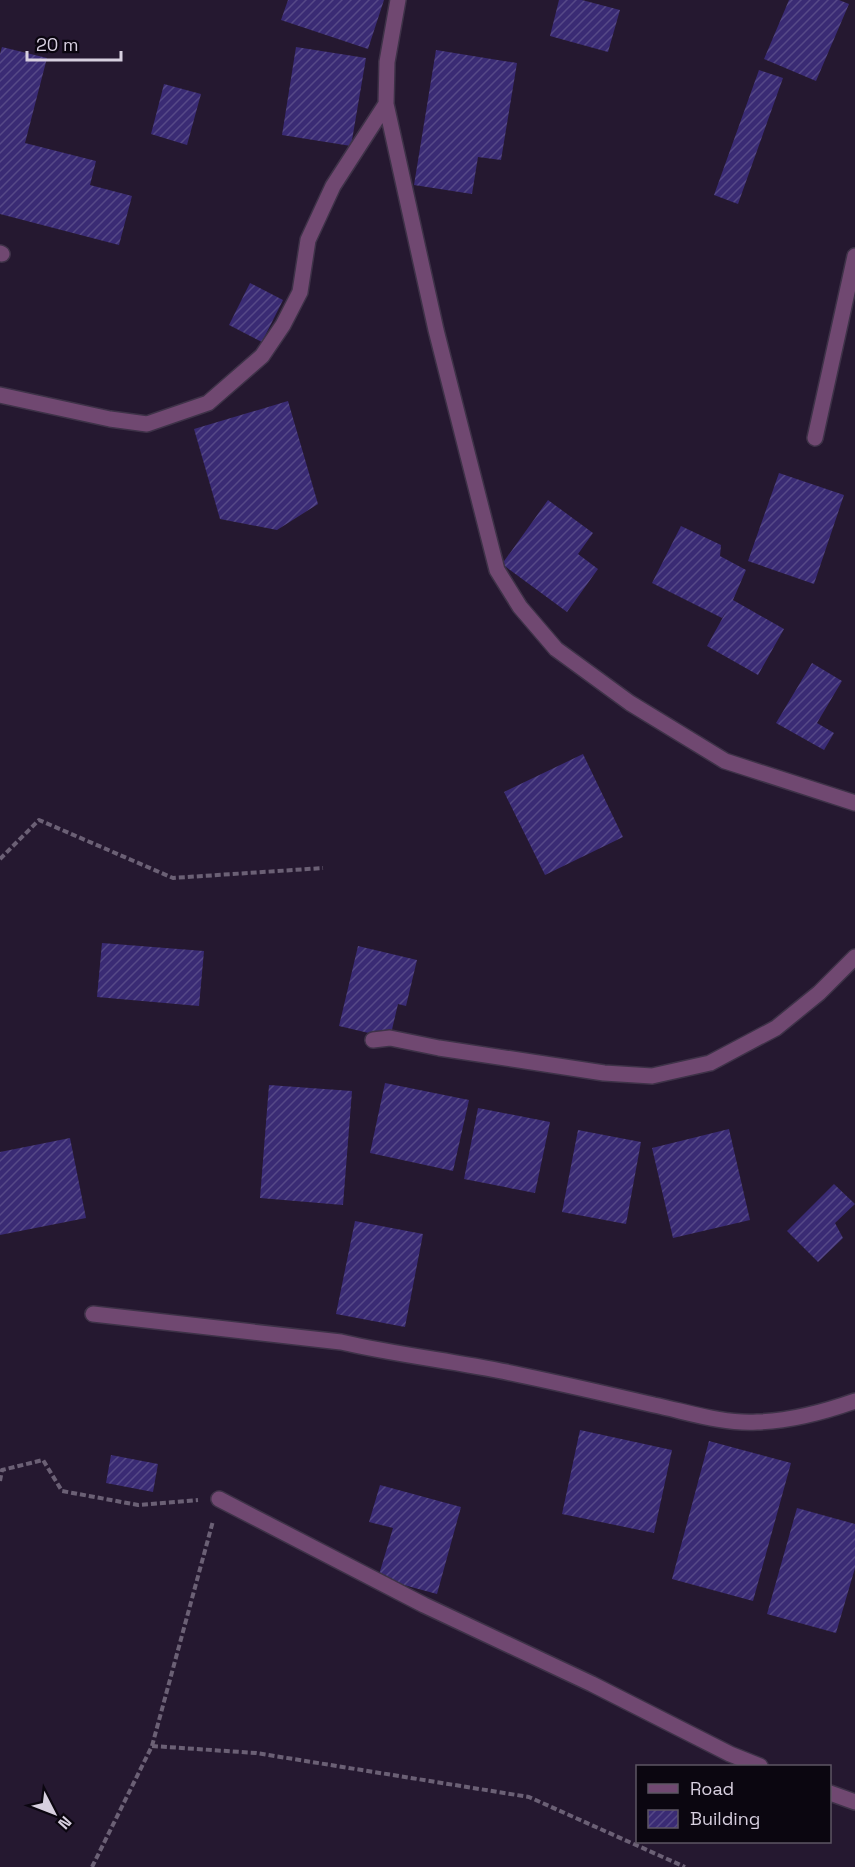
<svg xmlns="http://www.w3.org/2000/svg" width="855" height="1867" viewBox="0 0 855 1867" font-family="'Space Grotesk',sans-serif">
	<style>
		.building { fill: url(#building-hatch) }
		.lines { fill: none; stroke-linecap: round; stroke-linejoin: round }
		.minor-casing { stroke: #3e3248; stroke-width: 18 }
		.path { stroke: #6b6075; stroke-width: 4; stroke-dasharray: 6 3; stroke-linecap: butt }
		.minor { stroke: #704871; stroke-width: 15 }
	</style>
	<defs>
		<pattern id="building-hatch" width="6" height="6" patternUnits="userSpaceOnUse" patternTransform="scale(1.5)"><rect width="6" height="6" fill="#3a2b74"/><path d="M-1 1l2-2M0 6l6-6M5 7l2-2" fill="none" stroke="#564987"/></pattern>
	</defs>
	<rect width="100%" height="100%" fill="#251830"/>
	<path class="building" d="M288 0H384L368 49 281 20Z
		M559 0H582L620 10 608 52 550 36Z
		M789 0H839L849 4 816 81 764 59Z
		M2 47 47 58 25 143 96 161 90 185 132 196 119 245 0 214V54Z
		M296 47 366 58 351 146 282 135Z
		M436 50 517 63 501 160 478 157 472 194 414 185Z
		M759 70 783 78 738 204 714 195Z
		M164 84 201 94 187 145 151 134Z
		M250 283 283 300 262 342 229 325Z
		M288 401 318 504 277 530 220 519 194 429Z
		M779 473 844 495 814 584 748 561Z
		M548 500 593 533 578 554 598 569 567 612 502 564Z
		M681 526 721 545 720 556 746 570 733 600 784 629 758 675 707 646 727 610 722 618 652 583Z
		M812 663 842 681 817 723 834 733 824 750 776 723Z
		M583 754 623 837 545 875 504 792Z
		M102 943 204 951 199 1006 97 997Z
		M358 946 417 960 406 1006 398 1004 390 1038 339 1026Z
		M385 1083 469 1100 453 1171 370 1153Z
		M269 1085 352 1091 343 1205 260 1198Z
		M478 1108 550 1122 535 1193 464 1179Z
		M729 1129 750 1220 673 1238 652 1148Z
		M578 1130 641 1142 626 1224 562 1212Z
		M70 1138 86 1218 0 1235V1152Z
		M834 1184 855 1204 835 1223 843 1238 818 1262 787 1231Z
		M355 1221 423 1234 405 1327 336 1314Z
		M580 1430 672 1450 654 1533 562 1514Z
		M709 1441 791 1463 753 1601 672 1579Z
		M111 1455 158 1464 153 1492 106 1483Z
		M380 1485 461 1507 437 1594 378 1578 393 1528 369 1522Z
		M797 1508 855 1524V1568L836 1633 767 1614Z"/>
	<g class="lines">
		<defs>
			<path id="minor" d="M398 0 387 62 386 104 436 330 497 570 520 607 556 649 630 703 725 761 855 803
				M0 253 2 254
				M0 395 110 419 147 424 208 403 262 356 283 325 300 292 308 240 333 186 386 104
				M815 438 855 256
				M373 1040 390 1038 439 1048 604 1073 652 1076 710 1063 776 1028 819 993 855 957
				M93 1314 341 1342C401 1356 464 1362 525 1376 568 1385 611 1395 654 1405 688 1412 722 1424 757 1422 791 1421 824 1412 855 1401
				M219 1499 424 1605 592 1684 730 1754 760 1766
				M830 1793 855 1802"/>
		</defs>
		<use href="#minor" class="minor-casing"/>
		<path class="path" d="M0 859 39 820 173 878 323 868
			M0 1481 2 1470 43 1460 62 1491 138 1505 198 1500
			M152 1746 213 1521
			M92 1867 152 1746 256 1753 529 1797 685 1867"/>
		<use href="#minor" class="minor"/>
	</g>
	<rect x="636" y="1765" width="195" height="78" fill="#0b0610" stroke="#5d5663" stroke-width="1.5"/>
	<rect x="648" y="1784" width="30" height="9" fill="#704871" stroke="#5d5663" stroke-width="1.5"/>
	<text x="690" y="1795" font-size="18" fill="#d7cfdf">Road</text>
	<rect x="648" y="1810" width="30" height="18" fill="url(#building-hatch)" stroke="#5d5663" stroke-width="1.5"/>
	<text x="690" y="1825" font-size="18" fill="#d7cfdf">Building</text>
	<g transform="translate(54 1813) rotate(132)" stroke="#0b0610" stroke-width="4.5" paint-order="stroke">
	<path d="M0-4.5L10 22L0 15L-10 22Z" fill="#d7cfdf"/>
	<text y="-9" font-size="16" font-weight="bold" text-anchor="middle" fill="#d7cfdf">N</text>
	</g>
	<path d="M27 51v9h94v-9" fill="none" stroke="#d7cfdf" stroke-width="3"/>
	<text x="36" y="51" font-size="18" fill="#d7cfdf" stroke="#0b0610" stroke-width="4.5" paint-order="stroke">20 m</text>
</svg>
